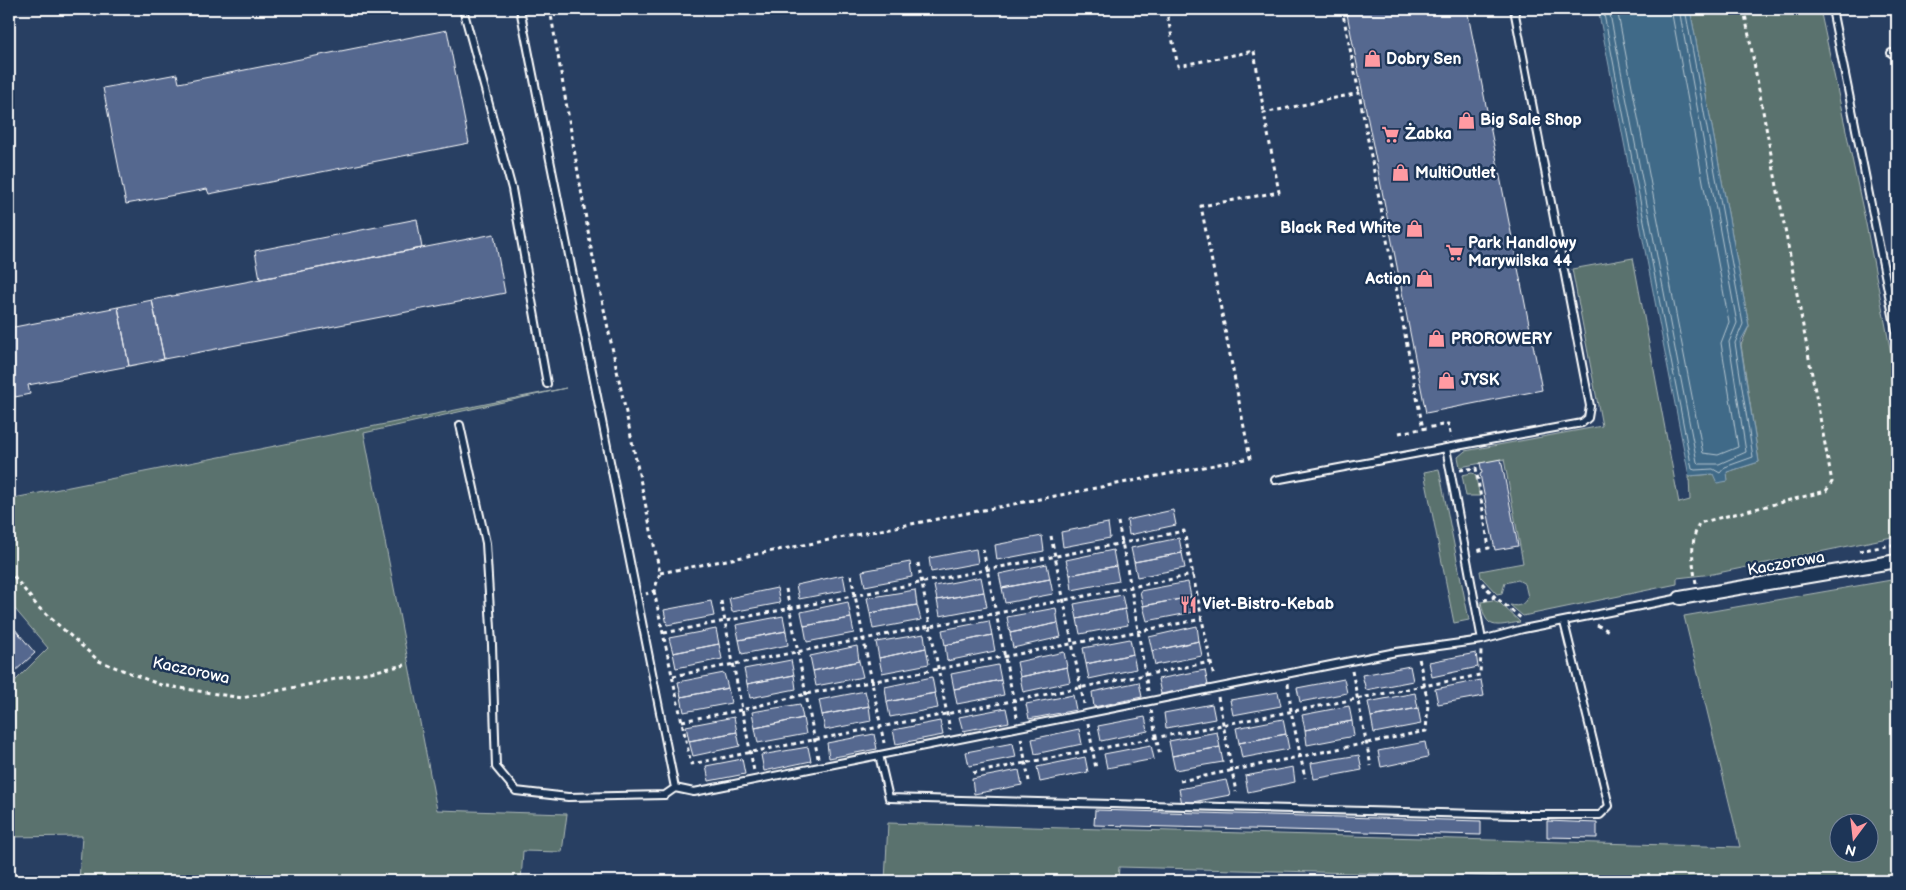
<svg xmlns="http://www.w3.org/2000/svg" width="1906" height="890" viewBox="0 0 1906 890" font-family="'Balsamiq Sans',sans-serif">
	<style>
		.green { fill: #5a726e; stroke: #acb8b6; fill-rule: evenodd }
		.water { fill: #416b88; stroke: #8da6b8 }
		.lines { fill: none; stroke-linecap: round; stroke-linejoin: round }
		.shore { stroke: #b3c4cf; stroke-width: 1 }
		.building { fill: #54678f; stroke: #fff }
		.service-casing { stroke: #fff; stroke-width: 10 }
		.minor-casing { stroke: #fff; stroke-width: 16 }
		.path { stroke: #fff; stroke-width: 3; stroke-dasharray: 4 4; stroke-linecap: butt }
		.service { stroke: #1d3557; stroke-width: 6 }
		.minor { stroke: #1d3557; stroke-width: 12 }
		.labels { text-anchor: middle; dominant-baseline: central; stroke-width: 5; stroke-linejoin: round; paint-order: stroke }
		.poi-label { font-size: 16px; font-weight: bold; fill: #fff; stroke: #1d3557; text-anchor: start }
		.street-label { font-size: 16px; fill: #fff; stroke: #1d3557 }
	</style>
	<rect width="100%" height="100%" fill="#283f62"/>
	<filter id="ink" filterUnits="userSpaceOnUse"><feTurbulence type="fractalNoise" baseFrequency=".02" numOctaves="2"/><feDisplacementMap in="SourceGraphic" scale="10" xChannelSelector="R" yChannelSelector="G"/><feConvolveMatrix kernelMatrix="1 2 1 2 8 2 1 2 1" color-interpolation-filters="sRGB"/></filter>
	<g filter="url(#ink)">
		<path class="green" d="M1690 9H1820L1866 224 1897 384V536L1713 574 1677 578V584L1523 616 1510 605C1520 607 1523 605 1528 597L1525 584 1518 580 1505 583 1502 593 1497 594 1481 577 1480 571 1523 563 1504 459 1460 467 1458 457 1465 451 1602 426 1572 269 1633 258 1679 503 1690 500 1689 476 1713 474 1727 481V472L1759 462 1741 345 1749 326Z
			M566 388 364 433 437 810 567 814 562 852 523 851 521 881H79L82 836 9 837V694L14 682 48 648 9 602V499Z
			M1439 469 1469 620 1454 623 1424 472Z
			M1472 473 1475 474 1480 496H1466L1462 475Z
			M1897 579V881H1670L1119 867 1118 881H885L888 823 1740 847 1684 616ZM1838 822H1868V852H1838Z
			M1493 600 1500 603 1520 622C1495 626 1486 631 1481 602Z"/>
		<path class="water" d="M1598 9H1690L1749 326 1740 342 1759 462 1727 472 1728 481 1717 483 1713 474 1689 476Z"/>
		<g class="lines">
			<path class="shore" d="M1603 9 1692 469 1695 470 1713 469 1720 473 1725 467 1753 457 1735 343 1743 324 1685 9
				M1609 9 1697 462 1699 464H1719L1746 452 1729 342 1737 323 1679 9
				M1617 9 1703 453 1718 455 1738 447 1721 343 1729 322 1671 9"/>
		</g>
		<path class="building" d="M1346 9H1467L1542 390 1426 413Z
			M447 30 469 143 209 194 207 189 126 204 103 88 177 74 179 83Z
			M417 219 422 248 260 279 255 251Z
			M494 234 505 293 164 359 152 300Z
			M152 300 164 359 129 366 118 307Z
			M118 307 129 366 28 385 30 394 15 397 13 388 9 389V328Z
			M1501 459 1518 546 1495 550 1480 474 1482 473 1480 463Z
			M1173 510 1176 525 1129 535 1127 520Z
			M1108 523 1110 538 1063 547 1061 532Z
			M1042 536 1044 551 997 560 995 545Z
			M1179 538 1182 553 1134 562 1131 548Z
			M976 549 978 563 931 572 929 558Z
			M1113 550 1116 566 1070 575 1066 560Z
			M1182 553 1185 568 1137 577 1134 562Z
			M910 562 912 577 865 586 862 571Z
			M1047 564 1050 579 1002 588 999 574Z
			M1116 566 1119 581 1072 590 1070 575Z
			M843 575 846 590 799 599 796 585Z
			M981 577 984 592 937 600 934 586Z
			M1050 579 1053 594 1005 603 1002 588Z
			M1188 582 1191 597 1143 606 1140 591Z
			M777 588 780 603 732 612 729 598Z
			M915 590 917 605 870 613 867 598Z
			M984 592 987 607 940 616 937 600Z
			M1122 595 1125 609 1077 619 1074 604Z
			M1191 597 1194 612 1147 621 1143 606Z
			M711 601 714 616 667 625 664 610Z
			M848 602 851 618 804 626 801 612Z
			M917 605 921 620 873 629 870 613Z
			M1056 608 1058 623 1010 633 1007 617Z
			M1125 609 1128 625 1080 634 1077 619Z
			M783 616 786 631 739 640 736 625Z
			M851 618 854 633 807 642 804 626Z
			M989 621 992 635 945 645 942 630Z
			M9 622 35 653 12 674 9 670Z
			M1058 623 1061 637 1013 648 1010 633Z
			M1197 626 1199 641 1152 651 1149 637Z
			M716 629 719 644 673 653 669 638Z
			M786 631 788 645 742 654 739 640Z
			M924 634 926 648 879 658 876 642Z
			M992 635 995 651 947 661 945 645Z
			M1130 639 1133 654 1086 664 1083 648Z
			M1199 641 1202 656 1155 665 1152 651Z
			M719 644 722 659 676 668 673 653Z
			M857 646 859 661 813 671 810 656Z
			M926 648 929 664 882 673 879 658Z
			M1064 652 1067 667 1020 677 1017 662Z
			M1476 653 1478 667 1432 677 1429 662Z
			M1133 654 1136 669 1089 679 1086 664Z
			M791 660 794 675 747 684 744 669Z
			M859 661 863 677 816 686 813 671Z
			M998 665 1001 680 954 689 951 674Z
			M1410 666 1413 681 1366 690 1362 675Z
			M1067 667 1070 682 1023 692 1020 677Z
			M1205 670 1208 685 1161 694 1158 679Z
			M724 673 728 688 681 697 678 682Z
			M794 675 796 689 750 698 747 684Z
			M932 677 935 693 887 702 885 687Z
			M1344 679 1347 693 1300 702 1297 688Z
			M1001 680 1004 695 957 704 954 689Z
			M1481 680 1484 696 1438 704 1435 689Z
			M1139 682 1142 697 1094 707 1092 692Z
			M728 688 731 703 684 712 681 697Z
			M865 691 869 706 822 715 819 700Z
			M1278 692 1281 706 1233 715 1230 700Z
			M935 693 938 708 890 717 887 702Z
			M1415 693 1418 708 1371 717 1368 702Z
			M1073 695 1076 710 1029 719 1026 704Z
			M800 704 803 718 755 728 752 712Z
			M1212 704 1215 719 1166 728 1164 713Z
			M869 706 871 721 825 730 822 715Z
			M1349 706 1352 721 1305 730 1302 715Z
			M1006 708 1009 722 963 731 959 717Z
			M1418 708 1421 724 1374 733 1371 717Z
			M734 717 737 732 689 741 686 726Z
			M1145 717 1148 731 1101 741 1098 726Z
			M803 718 806 734 758 743 755 728Z
			M1283 719 1286 734 1239 743 1236 728Z
			M940 721 943 735 896 744 893 730Z
			M1352 721 1354 736 1307 745 1305 730Z
			M1079 729 1082 744 1035 754 1032 739Z
			M737 732 740 746 693 756 689 741Z
			M1217 732 1220 747 1172 756 1169 741Z
			M874 734 877 749 829 758 827 743Z
			M1286 734 1289 749 1242 758 1239 743Z
			M1425 742 1428 757 1381 767 1378 751Z
			M1013 743 1016 757 969 766 966 752Z
			M1151 745 1154 759 1107 768 1104 754Z
			M808 747 811 761 764 771 761 755Z
			M1220 747 1223 762 1175 770 1172 756Z
			M1359 755 1362 770 1314 779 1311 763Z
			M1085 757 1088 772 1040 782 1037 767Z
			M742 759 745 774 709 781 706 766Z
			M1293 767 1295 782 1248 792 1245 776Z
			M1019 770 1022 785 974 794 972 779Z
			M1226 780 1230 795 1182 804 1179 789Z
			M1095 810 1481 821V835L1094 825Z
			M1547 821 1597 823V838L1547 837Z
			M532 876 587 878V881H532Z"/>
		<g class="lines">
			<defs>
				<path id="service" d="M463 9 512 189 547 384
					M520 9 675 788 694 792 1396 652 1482 640 1523 629 1680 598
					M1832 9 1897 335
					M1891 53 1897 55
					M460 425 486 543 492 645 496 767 516 791 568 797 665 795 675 788
					M1446 448 1582 423 1588 418 1590 406 1514 9
					M1275 480 1446 448 1482 640
					M879 755 889 798 1514 815H1600L1609 806 1564 622"/>
				<path id="minor" d="M1680 598 1897 561"/>
			</defs>
			<use href="#service" class="service-casing"/>
			<use href="#minor" class="minor-casing"/>
			<path class="path" d="M550 9 591 248 660 573 654 591 646 594
				M1166 9 1178 66 1254 51 1264 113
				M1342 9 1359 93
				M1399 433 1448 424 1451 438
				M1460 470 1476 468 1489 548 1476 551
				M1118 522 1131 588 1148 691
				M1051 536 1084 704
				M983 549 1017 717
				M1859 551 1897 544
				M918 563 950 730
				M9 570 38 607 99 661 161 685 242 698 405 665
				M660 573 1250 458 1201 206 1279 192 1264 113 1359 93 1423 429
				M851 575 884 743
				M1482 583 1495 597
				M1696 583C1692 561 1690 543 1699 523L1826 491 1832 482 1744 9
				M786 589 818 758
				M654 591 691 764 1211 662
				M1484 600 1495 597 1522 619
				M721 601 754 771
				M1597 625 1609 631
				M664 633 1184 531 1214 678
				M1352 671 1371 766
				M673 676 1193 575
				M1288 683 1291 711 1305 778
				M1218 697 1236 792
				M1151 710 1160 756
				M682 721 741 710 806 694 1203 619
				M1088 723 1096 769
				M1021 738 1029 781
				M973 773 1480 675 1481 651
				M1180 781 1426 731 1428 704 1419 658"/>
			<use href="#service" class="service"/>
			<use href="#minor" class="minor"/>
		</g>
	</g>
	<defs>
		<symbol id="shop-bare" viewBox="-9 -9 18 18"><path d="M-5-2.5h2.3a2.7 3.5 0 0 1 5.4 0H5L5.5 6h-11ZM-1.5-2.5h3a1.5 2.3 0 0 0-3 0Z" fill="#ff9aa2" stroke="#1d3557" stroke-width="2.5" paint-order="stroke"/></symbol>
		<symbol id="supermarket-bare" viewBox="-9 -9 18 18"><path d="M-6-5.5h2.5l.6 2H6L4.5 2H-2.5L-4.4-4H-6ZM-1.5 3.2a1.3 1.3 0 1 0 .1 0ZM3 3.2a1.3 1.3 0 1 0 .1 0Z" fill="#ff9aa2" stroke="#1d3557" stroke-width="2.5" paint-order="stroke"/></symbol>
		<symbol id="restaurant-bare" viewBox="-9 -9 18 18"><path d="M-5-6h1v4h1v-4h1v4h1v-4h1v5L-1.5 .5V6h-2V.5L-5-1ZM5-6V6H3V1.5H1.5Q1.5-4 5-6Z" fill="#ff9aa2" stroke="#1d3557" stroke-width="2.5" paint-order="stroke"/></symbol>
	</defs>
	<g fill-rule="evenodd">
		<use href="#shop-bare" x="1360" y="46" width="25" height="25"/>
		<use href="#shop-bare" x="1454" y="108" width="25" height="25"/>
		<use href="#supermarket-bare" x="1378" y="122" width="25" height="25"/>
		<use href="#shop-bare" x="1388" y="160" width="25" height="25"/>
		<use href="#shop-bare" x="1402" y="216" width="25" height="25"/>
		<use href="#supermarket-bare" x="1442" y="240" width="25" height="25"/>
		<use href="#shop-bare" x="1412" y="266" width="25" height="25"/>
		<use href="#shop-bare" x="1424" y="326" width="25" height="25"/>
		<use href="#shop-bare" x="1434" y="368" width="25" height="25"/>
		<use href="#restaurant-bare" x="1176" y="592" width="25" height="25"/>
	</g>
	<g class="labels">
		<g class="poi-label">
			<text x="1386" y="59">Dobry Sen</text>
			<text x="1480" y="120">Big Sale Shop</text>
			<text x="1405" y="134">Żabka</text>
			<text x="1415" y="173">MultiOutlet</text>
			<text x="1401" y="228" text-anchor="end">Black Red White</text>
			<text x="1468" y="243">Park Handlowy<tspan x="1468" dy="18">Marywilska 44</tspan></text>
			<text x="1411" y="279" text-anchor="end">Action</text>
			<text x="1451" y="339">PROROWERY</text>
			<text x="1461" y="380">JYSK</text>
			<text x="1202" y="604">Viet-Bistro-Kebab</text>
		</g>
		<g class="street-label">
			<text transform="translate(1786 564) rotate(-10)">Kaczorowa</text>
			<text transform="translate(191 671) rotate(12)">Kaczorowa</text>
		</g>
	</g>
	<rect width="1906" height="890" fill="none" stroke="#1d3557" stroke-width="30"/>
	<rect x="15" y="15" width="1876" height="860" fill="none" stroke="#fff" stroke-width="2" filter="url(#ink)"/>
	<g transform="translate(1854 838) rotate(195)"><circle r="24" fill="#1d3557" stroke="#77869a"/>
	<path d="M0-4L9 19L0 12L-9 19Z" fill="#ff9aa2"/>
	<text y="-8" font-size="14" font-weight="bold" text-anchor="middle" fill="#ffffff">N</text>
	</g>
</svg>
